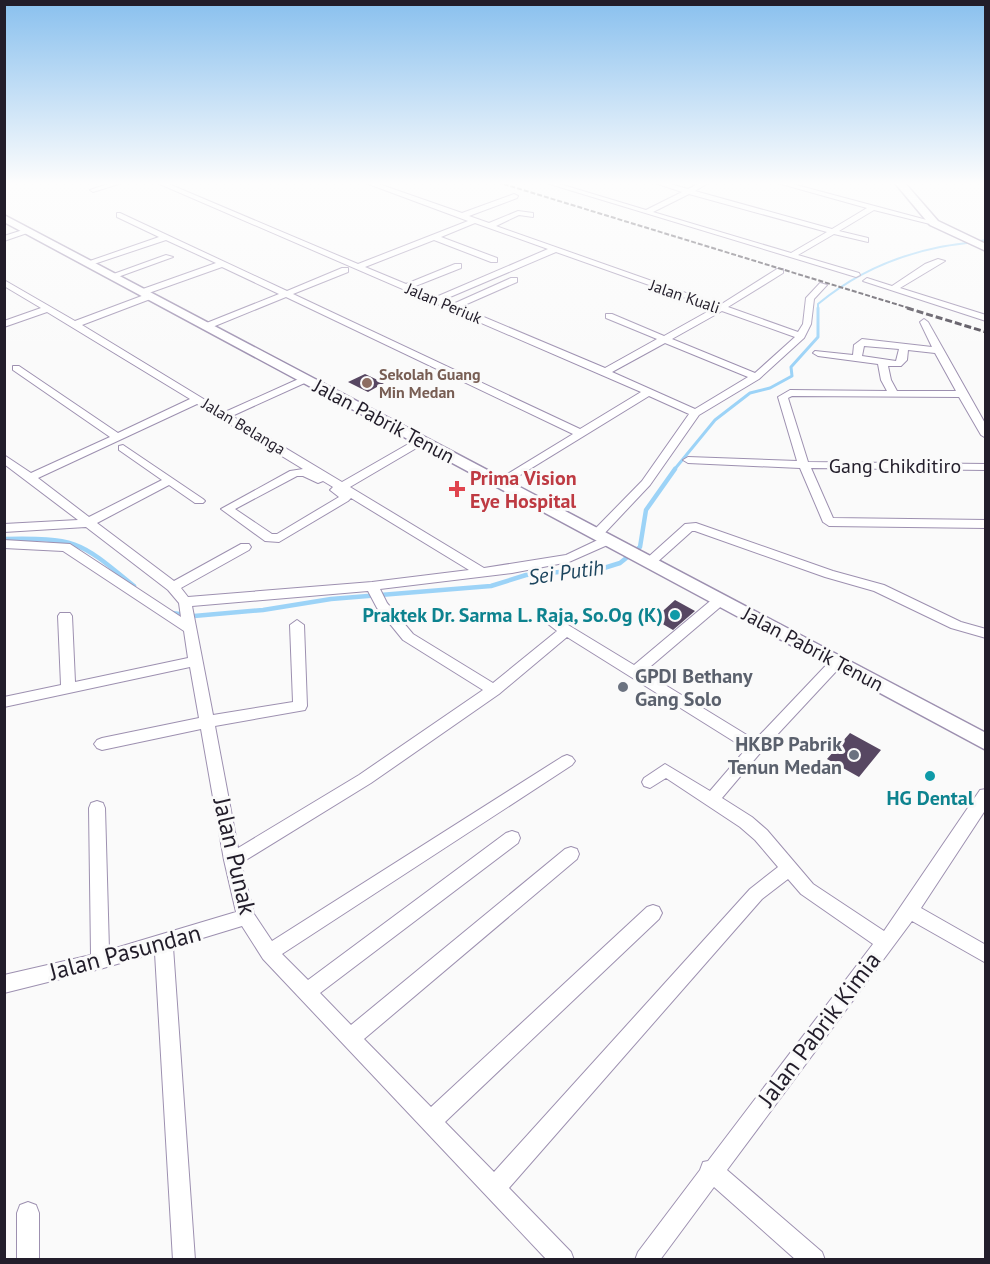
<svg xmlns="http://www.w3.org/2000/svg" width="990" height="1264" viewBox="0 0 990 1264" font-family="'PT Sans',sans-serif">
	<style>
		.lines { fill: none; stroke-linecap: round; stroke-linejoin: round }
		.stream-far2 { stroke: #9cd3f7; stroke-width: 2 }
		.stream-far1 { stroke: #9cd3f7; stroke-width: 3 }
		.stream { stroke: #9cd3f7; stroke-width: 4.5 }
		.building { fill: #574762 }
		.street-casing { stroke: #9d90b0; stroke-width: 2 }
		.secondary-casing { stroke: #9d90b0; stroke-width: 3 }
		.street { fill: #fff; fill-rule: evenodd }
		.secondary { fill: #fff; fill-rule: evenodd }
		.rail-far1 { stroke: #45404b; stroke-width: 2; stroke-dasharray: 5 2; stroke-linecap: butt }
		.rail { stroke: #45404b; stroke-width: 3; stroke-dasharray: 7 3; stroke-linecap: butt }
		.education-dot { fill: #8d6e63; stroke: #fafafa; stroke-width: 2 }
		.health-dot { fill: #e0444e; stroke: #fafafa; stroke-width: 2 }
		.culture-dot { fill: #0f9aa8; stroke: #fafafa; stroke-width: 2 }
		.worship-dot { fill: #6b7280; stroke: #fafafa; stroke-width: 2 }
		.labels { text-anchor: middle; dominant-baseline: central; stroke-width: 6; stroke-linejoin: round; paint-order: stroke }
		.far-street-label { font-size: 16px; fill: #221d2a; stroke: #fafafa }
		.far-education-label { font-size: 16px; font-weight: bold; fill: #785e54; stroke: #fafafa; text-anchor: start }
		.street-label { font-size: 20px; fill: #221d2a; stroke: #fafafa }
		.health-label { font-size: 20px; font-weight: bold; fill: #be3a42; stroke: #fafafa; text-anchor: start }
		.culture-label { font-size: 20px; font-weight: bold; fill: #0d838f; stroke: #fafafa; text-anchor: end }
		.worship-label { font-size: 20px; font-weight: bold; fill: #5b616d; stroke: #fafafa; text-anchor: start }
		.water-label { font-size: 21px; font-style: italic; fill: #1b445d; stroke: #fafafa }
		.near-street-label { font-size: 24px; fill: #221d2a; stroke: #fafafa }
	</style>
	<rect width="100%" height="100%" fill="#fafafa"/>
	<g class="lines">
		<path class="stream-far2" d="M818 309V304C853 275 895 256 940 247 955 244 971 243 986 240"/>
		<path class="stream-far1" d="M674 470 715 420 750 393 770 388 792 376 791 367 818 337V308"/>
		<path class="stream" d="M4 539C77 538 78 540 134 586
			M172 613 194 616 263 610 331 599 491 586 526 575 604 568 620 563 640 547 646 510 675 469"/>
	</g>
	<path class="building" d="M365 374 384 383 368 392 348 382Z
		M675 600 695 611 673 630 654 619Z
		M850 733 881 750 859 777 827 759Z"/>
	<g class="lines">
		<defs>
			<path id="street" d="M114 182H125L93 192 90 190Z
				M155 182H164L358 264 468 221 363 182H373L462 213 514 194 518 196 517 198 469 216 489 223 518 211 533 213V217L519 215 496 226 720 305 777 269H783V273L728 307 798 332 803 324 806 298 820 283 827 285 814 299 811 324 804 338 759 379 699 415 650 485 601 537 597 538 591 534 593 531 642 481 689 414 649 396 504 485H496V481L573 434 286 297 210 328H204V324L279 294 222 267 146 294H140V290L216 263 166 240 91 265 84 263 159 237 117 217V213H120L287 291 342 268H348V272L293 294 580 429 641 392ZM475 223 548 249 436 297 413 287 461 268V264H455L406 284 365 267 434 240 491 262H497V258L441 237ZM556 252 714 308 664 336 612 314H606V318L657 339 605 368 460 307 517 282V278H511L453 304 443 300ZM722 311 795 337 755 373 672 339ZM665 343 748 377 695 409 612 372Z
				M543 182H553L646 210 682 192 652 182H663L688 189 702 182H710L695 191 832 229 867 208 774 182H785L938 223 934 225 874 210 839 231 868 238V242L834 234 798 255 859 273 860 275 856 277ZM689 194 827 232 791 253 653 212Z
				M26 229 33 231 4 241V236Z
				M166 255 173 257 115 278 108 276Z
				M938 259 945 261 900 288 986 315V321L863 281 867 278 892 286 925 264Z
				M4 280 75 321 147 294H153V298L82 325 225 412 303 377H309V381L232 416 342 482 417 439H425V443L350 487 484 568 566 555 604 537H612L614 540 612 543 569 562 512 573 380 589 387 603 413 634 493 683 557 631 543 620 545 617H555L634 665 715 597 720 596 727 600 725 603 644 672 755 740 832 659H842L844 662 842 665 761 752 722 798 752 817 767 830 813 884 884 931 980 790 986 789V809L921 908 986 945V963L912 921 727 1170 822 1252 825 1260H796L714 1187 660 1260H635L638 1252 700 1170 703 1162 708 1161 873 944 801 894 788 879 762 899 509 1188 571 1252 574 1260H547L263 959 242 926 173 947 195 1260H173L155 953 100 969 4 993V975L91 955 89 808 91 803 97 801 103 803 105 808 109 950 236 912 224 860 201 729 102 750 97 748 94 744 97 740 102 738 199 718 190 667 4 707V697L61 685 58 616 60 613H70L72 616 75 682 188 658 184 631 63 551 4 548V540L70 544 181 617 179 603 168 590 86 527 4 532V524L78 520 4 464V455L31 473 110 437 13 370V366H19L118 433 190 399 47 312 4 327V321L41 308 4 286ZM197 404 303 469 290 471 221 509 265 541 279 542 348 501 351 498 469 570 372 582 188 597 181 588 249 550 251 547 249 544H241L174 581 97 523 169 485 195 503H203L205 501 203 499 123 445 119 446V450L162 480 89 517 38 478ZM297 476H303L318 483 323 481 333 487 330 490 339 497 277 534H272L235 509ZM368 591 377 608 403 640 483 690 359 775 238 848 215 726 305 710 307 706 304 625 297 620 290 625 293 702 213 715 192 606ZM567 637 746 749 710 791 665 764 644 778 642 782 644 786 650 788 666 778 740 827 755 840 778 867 750 889 494 1172 445 1122 659 919 662 913 659 907 653 905 647 907 431 1107 364 1039 577 859 579 854 577 849 571 847 565 849 351 1025 320 993 518 843 520 838 518 833 512 831 506 833 308 980 282 954 572 765 575 761 572 757 567 755 562 757 272 941 254 914 241 863 371 783 499 694Z
				M924 319 928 322 986 425V438L981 435 959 397 792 396 788 398 808 462 986 464V470L811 468 833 518 986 520V528L829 526 823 522 800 468 688 463 683 460 688 457 797 461 778 397 790 390 887 391 881 380 878 364 818 356 813 353 815 351 853 355 854 345 862 339 932 347 920 322ZM864 346 899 349 896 361 862 356ZM908 350 935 353 956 391H897L891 380 888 366H901L907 360Z
				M696 523 833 571 884 585 961 622 986 629V638L951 628 874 591 825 577 695 531H692L654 565H646L644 562 646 559 685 524Z
				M28 1202 36 1205 39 1213V1260H17V1213L20 1205Z"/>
			<path id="secondary" d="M894 182H904L938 221 986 244V251L930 225Z
				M4 215 986 733V750L4 222Z"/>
		</defs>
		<use href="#street" class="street-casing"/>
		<use href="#secondary" class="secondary-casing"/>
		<use href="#street" class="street"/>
		<use href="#secondary" class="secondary"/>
		<path class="rail-far1" d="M497 182 912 309"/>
		<path class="rail" d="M907 308 986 332"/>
	</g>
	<linearGradient id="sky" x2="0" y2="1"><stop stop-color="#89c0ee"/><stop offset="0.51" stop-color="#fdfdfd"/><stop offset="1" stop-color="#fdfdfd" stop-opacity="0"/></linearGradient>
	<rect width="990" height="359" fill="url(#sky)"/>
	<circle class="education-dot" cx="367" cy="383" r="6"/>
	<path class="health-dot" d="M454 480h6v6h6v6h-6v6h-6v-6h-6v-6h6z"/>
	<g class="culture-dot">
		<circle cx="675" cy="615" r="6"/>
		<circle cx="930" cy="776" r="6"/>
	</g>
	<g class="worship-dot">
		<circle cx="623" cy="687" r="6"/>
		<circle cx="854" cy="755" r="6"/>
	</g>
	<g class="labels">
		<g class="far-street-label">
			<text transform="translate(685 296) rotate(19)">Jalan Kuali</text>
			<text transform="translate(444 303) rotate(23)">Jalan Periuk</text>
			<text transform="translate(244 426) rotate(31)">Jalan Belanga</text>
		</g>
		<g class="far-education-label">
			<text x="379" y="374">Sekolah Guang<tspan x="379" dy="18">Min Medan</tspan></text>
		</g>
		<g class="street-label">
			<text transform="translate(384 421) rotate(28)">Jalan Pabrik Tenun</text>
			<text x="895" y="466">Gang Chikditiro</text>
			<text transform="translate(813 649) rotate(28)">Jalan Pabrik Tenun</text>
		</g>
		<g class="health-label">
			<text x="470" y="478">Prima Vision<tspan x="470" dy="23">Eye Hospital</tspan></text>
		</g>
		<g class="culture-label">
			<text x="663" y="615">Praktek Dr. Sarma L. Raja, So.Og (K)</text>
			<text x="930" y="798" text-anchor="middle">HG Dental</text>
		</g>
		<g class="worship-label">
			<text x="635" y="676">GPDI Bethany<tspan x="635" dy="23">Gang Solo</tspan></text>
			<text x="842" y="744" text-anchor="end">HKBP Pabrik<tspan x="842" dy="23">Tenun Medan</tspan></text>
		</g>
		<g class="water-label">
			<text transform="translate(566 572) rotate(-8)">Sei Putih</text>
		</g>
		<g class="near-street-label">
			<text transform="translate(235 856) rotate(77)">Jalan Punak</text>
			<text transform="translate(125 952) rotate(-15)">Jalan Pasundan</text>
			<text transform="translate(819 1029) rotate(-53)">Jalan Pabrik Kimia</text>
		</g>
	</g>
	<rect width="990" height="1264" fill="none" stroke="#221d2a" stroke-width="12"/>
</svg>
